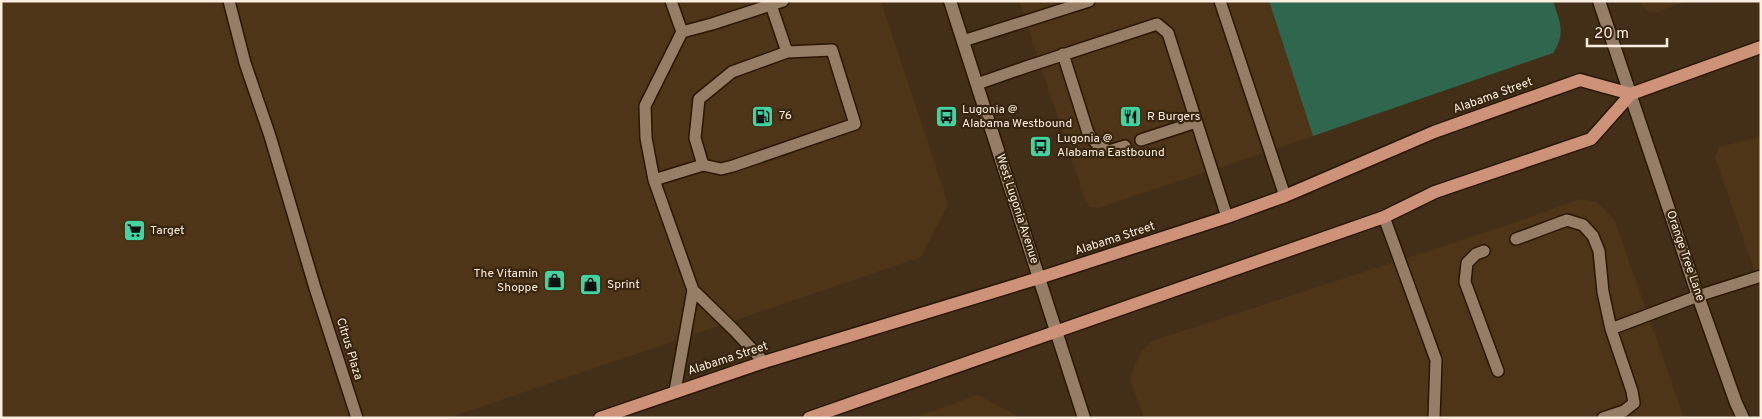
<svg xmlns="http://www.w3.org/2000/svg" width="1762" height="419" viewBox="0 0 1762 419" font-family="Overpass,sans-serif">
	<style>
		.built { fill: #4e3518 }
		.green { fill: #2e674d }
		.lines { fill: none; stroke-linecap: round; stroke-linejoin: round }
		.lane-casing { stroke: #291601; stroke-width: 14 }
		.street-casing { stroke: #291601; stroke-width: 15 }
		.secondary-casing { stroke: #291601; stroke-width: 15 }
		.primary-casing { stroke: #291601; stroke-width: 15 }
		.lane { stroke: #957e65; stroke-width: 11 }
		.street { stroke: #957e65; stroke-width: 12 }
		.secondary { stroke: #957e65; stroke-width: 12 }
		.primary { stroke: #cd9278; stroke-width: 12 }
		.labels { text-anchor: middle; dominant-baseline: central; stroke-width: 4.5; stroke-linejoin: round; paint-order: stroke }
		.street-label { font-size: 12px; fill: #fbeee0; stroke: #38250e }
		.poi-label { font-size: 12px; fill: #fbeee0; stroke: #38250e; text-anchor: start }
	</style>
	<rect width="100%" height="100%" fill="#432f18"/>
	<path class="built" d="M1 1H881L948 204 921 257 448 418H1Z
		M1019 1H1269L1313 136 1099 208 1090 207 1085 199Z
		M1640 1H1688L1656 12H1649L1642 6Z
		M1761 137V290L1715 157 1719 147Z
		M1580 199 1597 202 1615 221 1684 418H1144L1131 382 1134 366 1142 351 1152 341 1505 226Z
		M978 395 1021 418H913Z"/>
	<path class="green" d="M1269 1H1553C1560 22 1566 33 1553 53L1313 136Z"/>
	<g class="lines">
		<defs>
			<path id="lane" d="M229 1 245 63 270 136 315 288 357 418
				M671 1 682 32 645 106 646 138 654 180 693 290 734 330 764 362
				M1220 1 1285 196
				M682 32 712 24 783 1
				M963 41 1089 1
				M1063 54 1088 133C1094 142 1099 147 1109 151L1125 146
				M977 84 1026 67 1157 24 1168 33 1227 217
				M1141 140 1196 122
				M703 165 721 169 733 166 855 124 832 50 787 52
				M654 180 703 165 695 138 699 99 732 72 787 52 771 5
				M1384 217 1436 360 1434 418
				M1516 239 1567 220 1583 225 1593 236 1599 251 1603 292 1611 329 1632 391 1634 403 1624 411 1603 418
				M1484 251 1476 254 1467 263 1465 282 1498 371
				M1611 329 1698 296 1761 276
				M675 391 693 290"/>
			<path id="street" d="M1599 1 1698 296 1736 403 1743 418"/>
			<path id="secondary" d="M950 1 1084 418"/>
			<path id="primary" d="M600 418 764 362 1039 278 1227 217 1285 196 1434 132 1580 80 1631 94
				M809 418 1384 217 1435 192 1591 139 1631 94 1761 47"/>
		</defs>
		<use href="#lane" class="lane-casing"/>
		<use href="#street" class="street-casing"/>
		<use href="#secondary" class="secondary-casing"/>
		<use href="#primary" class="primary-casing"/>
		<use href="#lane" class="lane"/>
		<use href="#street" class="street"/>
		<use href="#secondary" class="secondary"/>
		<use href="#primary" class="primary"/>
	</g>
	<defs>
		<symbol id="fuel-square" viewBox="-11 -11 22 22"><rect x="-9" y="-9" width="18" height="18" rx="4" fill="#42d4a0" stroke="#38250e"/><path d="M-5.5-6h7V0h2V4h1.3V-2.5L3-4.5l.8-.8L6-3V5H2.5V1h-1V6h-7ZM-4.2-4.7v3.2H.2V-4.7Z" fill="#111"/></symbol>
		<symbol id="bus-square" viewBox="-11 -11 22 22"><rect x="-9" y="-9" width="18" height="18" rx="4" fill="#42d4a0" stroke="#38250e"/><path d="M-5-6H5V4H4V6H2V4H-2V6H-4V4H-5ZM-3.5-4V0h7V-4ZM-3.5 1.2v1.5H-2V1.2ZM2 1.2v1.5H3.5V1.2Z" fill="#111"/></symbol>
		<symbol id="restaurant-square" viewBox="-11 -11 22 22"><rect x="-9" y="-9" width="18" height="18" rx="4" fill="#42d4a0" stroke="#38250e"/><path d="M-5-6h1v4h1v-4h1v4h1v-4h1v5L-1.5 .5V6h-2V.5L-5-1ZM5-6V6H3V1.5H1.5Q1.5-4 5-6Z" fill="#111"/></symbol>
		<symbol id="supermarket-square" viewBox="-11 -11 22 22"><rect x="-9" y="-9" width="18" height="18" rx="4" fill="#42d4a0" stroke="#38250e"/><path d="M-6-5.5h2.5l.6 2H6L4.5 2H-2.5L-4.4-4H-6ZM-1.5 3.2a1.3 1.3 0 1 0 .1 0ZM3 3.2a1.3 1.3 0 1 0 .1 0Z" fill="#111"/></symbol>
		<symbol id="shop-square" viewBox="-11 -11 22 22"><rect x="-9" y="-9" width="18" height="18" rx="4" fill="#42d4a0" stroke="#38250e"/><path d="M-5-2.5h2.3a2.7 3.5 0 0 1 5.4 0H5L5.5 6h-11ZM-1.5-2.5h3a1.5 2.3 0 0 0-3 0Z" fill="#111"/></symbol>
	</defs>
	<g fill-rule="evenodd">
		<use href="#fuel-square" x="750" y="104" width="25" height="25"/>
		<use href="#bus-square" x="934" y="104" width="25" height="25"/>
		<use href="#restaurant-square" x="1118" y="104" width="25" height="25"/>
		<use href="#bus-square" x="1028" y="134" width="25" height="25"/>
		<use href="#supermarket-square" x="122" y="218" width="25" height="25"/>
		<use href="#shop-square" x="542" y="268" width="25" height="25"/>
		<use href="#shop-square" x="578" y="272" width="25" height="25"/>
	</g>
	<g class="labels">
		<g class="street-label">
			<text transform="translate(1493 96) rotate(-20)">Alabama Street</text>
			<text transform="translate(1017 209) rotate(72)">West Lugonia Avenue</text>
			<text transform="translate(1115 239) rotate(-18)">Alabama Street</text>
			<text transform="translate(1685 256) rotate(71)">Orange Tree Lane</text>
			<text transform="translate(349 349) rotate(73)">Citrus Plaza</text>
			<text transform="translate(728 359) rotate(-18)">Alabama Street</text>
		</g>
		<g class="poi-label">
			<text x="962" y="110">Lugonia @<tspan x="962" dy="14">Alabama Westbound</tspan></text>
			<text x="779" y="116">76</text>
			<text x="1147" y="117">R Burgers</text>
			<text x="1057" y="139">Lugonia @<tspan x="1057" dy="14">Alabama Eastbound</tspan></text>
			<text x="150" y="231">Target</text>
			<text x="538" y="274" text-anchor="end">The Vitamin<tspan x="538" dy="14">Shoppe</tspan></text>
			<text x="607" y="285">Sprint</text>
		</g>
	</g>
	<rect width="1762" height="419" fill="none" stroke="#fbeee0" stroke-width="5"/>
	<path d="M1587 38v8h80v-8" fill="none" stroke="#fbeee0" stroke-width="2.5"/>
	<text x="1594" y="38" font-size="15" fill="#fbeee0" stroke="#38250e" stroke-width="4" paint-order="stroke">20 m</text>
</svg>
